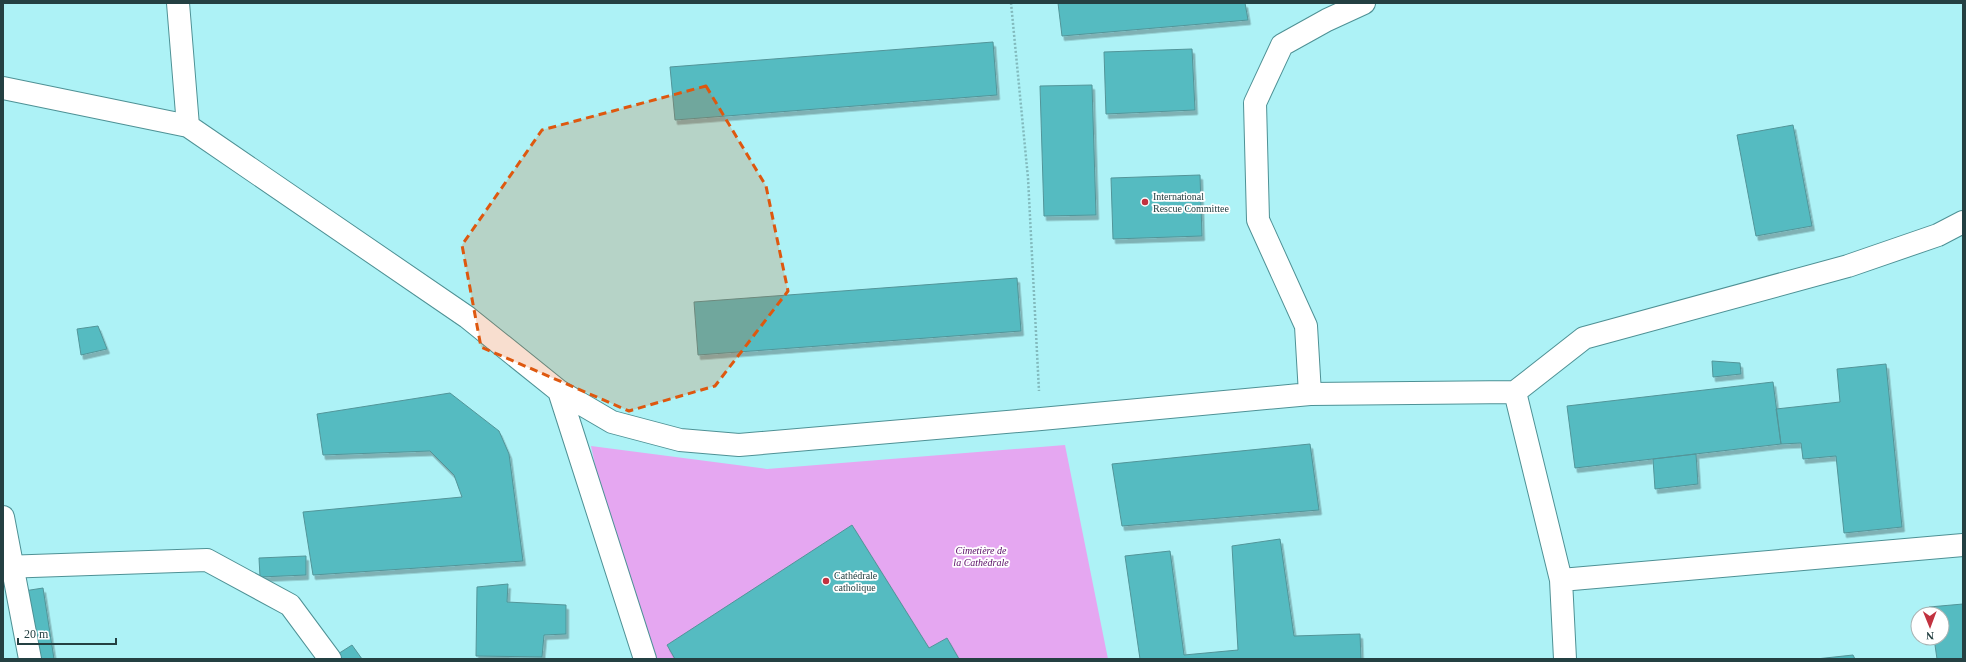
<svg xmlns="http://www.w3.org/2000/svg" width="1966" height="662" viewBox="0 0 1966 662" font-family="Georgia,serif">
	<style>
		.green { fill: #e5a7f1 }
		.building { fill: #55bbc1; stroke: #529599; filter: url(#shadow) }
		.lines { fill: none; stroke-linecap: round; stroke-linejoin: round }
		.street-casing { stroke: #4e9195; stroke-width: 24 }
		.secondary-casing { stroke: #4e9195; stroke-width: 24 }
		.path { stroke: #82babd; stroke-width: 2.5; stroke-dasharray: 2 2; stroke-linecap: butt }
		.street { stroke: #fff; stroke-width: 22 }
		.secondary { stroke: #fff; stroke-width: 22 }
		.marked { fill: #de580f; fill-opacity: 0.2; stroke: #de580f; stroke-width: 3; stroke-dasharray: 8 5; stroke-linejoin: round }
		.poi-dot { fill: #c2323f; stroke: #fff; stroke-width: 1.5 }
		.labels { text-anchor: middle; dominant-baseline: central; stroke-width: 3.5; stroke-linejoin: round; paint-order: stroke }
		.poi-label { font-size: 10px; fill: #244042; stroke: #fff; text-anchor: start }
		.park-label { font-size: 10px; font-style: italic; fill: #570a64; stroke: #fff }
	</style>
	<defs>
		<filter id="shadow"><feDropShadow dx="2.5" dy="4.5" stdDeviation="0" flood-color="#0004"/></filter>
	</defs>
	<rect width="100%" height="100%" fill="#adf2f6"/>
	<path class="green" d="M1065 445 1108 659H637L591 446 767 469Z"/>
	<path class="building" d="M1058 3H1245L1248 20 1062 36Z
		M993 42 997 95 675 120 670 67Z
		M1192 49 1195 110 1106 114 1104 52Z
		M1092 85 1096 215 1044 216 1040 86Z
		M1793 125 1812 226 1756 236 1737 135Z
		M1200 175 1202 236 1113 239 1111 178Z
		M1017 278 1021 331 698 355 694 302Z
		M98 326 107 349 81 355 77 329Z
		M1712 361 1740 363 1741 374 1713 377Z
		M1886 364 1902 527 1844 533 1836 456 1803 459 1801 443 1781 444 1776 409 1840 402 1837 369Z
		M1773 382 1781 444 1575 468 1567 406Z
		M450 393 499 431 509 454 523 561 313 575 303 512 462 497 454 475 430 451 323 455 317 414Z
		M1310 444 1319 510 1122 526 1112 464Z
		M1696 454 1698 484 1655 489 1653 459Z
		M852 525 929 648 947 638 959 659H675L667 645Z
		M1280 539 1294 636 1360 634 1361 659H1140L1125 556 1170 551 1184 655 1238 650 1232 546Z
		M306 556V575L260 577 259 558Z
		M508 584 507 602 566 605V634L544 635 542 657 476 656 477 587Z
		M43 588 54 659H36L24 591Z
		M1963 604V659H1937L1934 638H1942V614H1930L1929 607Z
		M352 645 362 659H330Z
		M1853 655 1855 659H1816Z"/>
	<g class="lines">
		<defs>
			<path id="street" d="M178 3 188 126
				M3 88 188 126 467 317 559 391 612 422 680 440 739 445 1041 419 1310 394 1515 392 1584 338 1848 266 1938 235 1963 222
				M559 391 645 659
				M1515 392 1561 580 1963 545
				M1310 394 1306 326 1258 220 1255 103 1282 45 1327 20 1364 3
				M3 567 207 560 290 605 330 659
				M1561 580 1565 659"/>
			<path id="secondary" d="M3 517 30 659"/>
		</defs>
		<use href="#street" class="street-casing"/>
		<use href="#secondary" class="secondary-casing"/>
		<path class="path" d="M1011 3 1028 178 1039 391"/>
		<use href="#street" class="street"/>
		<use href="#secondary" class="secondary"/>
	</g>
	<path class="marked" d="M706 86 766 186 788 291 715 386 629 411 481 347 462 245 542 130Z"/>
	<g class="poi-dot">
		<circle cx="1145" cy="202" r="4"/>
		<circle cx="826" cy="581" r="4"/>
	</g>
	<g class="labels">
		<g class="poi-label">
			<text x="1153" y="196">International<tspan x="1153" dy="12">Rescue Committee</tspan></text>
			<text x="834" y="575">Cathédrale<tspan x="834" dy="12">catholique</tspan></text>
		</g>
		<g class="park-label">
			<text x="981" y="550">Cimetière de<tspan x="981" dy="12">la Cathédrale</tspan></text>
		</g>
	</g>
	<rect width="1966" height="662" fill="none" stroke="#244042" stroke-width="8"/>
	<g transform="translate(1930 626) rotate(179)"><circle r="19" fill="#ffffff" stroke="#a7b3b3"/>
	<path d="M0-3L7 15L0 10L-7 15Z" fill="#c2323f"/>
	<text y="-6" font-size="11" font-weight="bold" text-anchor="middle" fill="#244042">N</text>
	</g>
	<path d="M18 638v6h98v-6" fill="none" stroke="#244042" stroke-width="2"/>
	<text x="24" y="638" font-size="12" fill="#244042" stroke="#ffffff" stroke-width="3" paint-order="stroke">20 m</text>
</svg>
